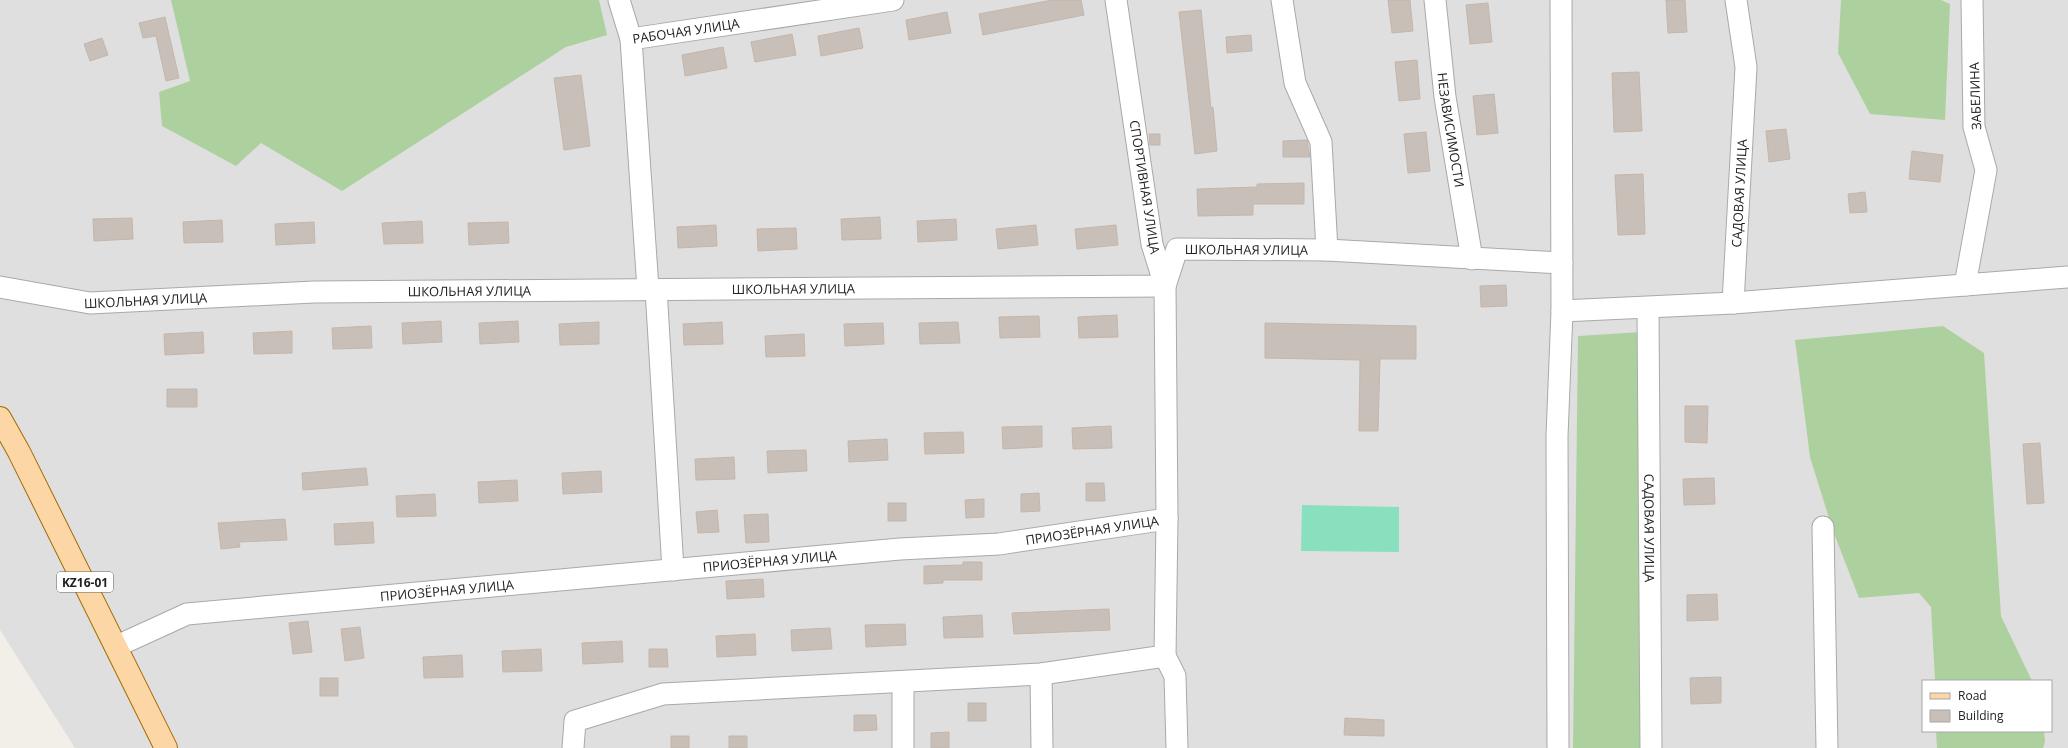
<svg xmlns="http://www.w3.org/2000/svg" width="2068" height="748" viewBox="0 0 2068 748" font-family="'Open Sans',sans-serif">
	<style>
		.residential { fill: #e0dfdf; fill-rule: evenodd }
		.forest { fill: #add19e }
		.pitch { fill: #88e0be }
		.building { fill: #c7bfb8; stroke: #c4b6ab }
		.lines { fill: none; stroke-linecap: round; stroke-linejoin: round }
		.minor-casing { stroke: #a9a9a9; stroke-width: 23 }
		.major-casing { stroke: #a06b00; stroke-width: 24 }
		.minor { stroke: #fff; stroke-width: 21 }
		.major { stroke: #fcd6a4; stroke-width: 22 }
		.labels { text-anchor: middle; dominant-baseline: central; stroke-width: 3; stroke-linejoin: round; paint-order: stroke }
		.shield { fill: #fff; stroke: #646464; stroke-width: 1 }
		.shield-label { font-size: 12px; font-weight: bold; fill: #222 }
		.street-label { font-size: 13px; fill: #222; stroke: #fff }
	</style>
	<rect width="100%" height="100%" fill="#f2efe9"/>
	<path class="residential" d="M0 0H2068V748H75L0 630ZM1923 681H2051V731H1923Z"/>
	<path class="forest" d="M171 0H599L607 35 566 47 342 191 261 143 236 166 162 126 159 92 190 81Z
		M1841 0H1941L1950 4 1945 120 1870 114 1838 53Z
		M1943 326 1984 353 2001 616 2032 681H1935L1931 607 1919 593 1859 598 1833 531 1810 457 1795 340Z
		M1641 332 1642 748H1573L1578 336Z
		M1936 731H2044L2045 742 2043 748H1937Z"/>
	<path class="pitch" d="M1302 505 1399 507V552L1301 551Z"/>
	<path class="building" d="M1052 0H1081L1084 15 983 35 979 14Z
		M1388 0H1410L1413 31 1392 33Z
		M1666 0H1685L1687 32 1668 33Z
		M1488 3 1492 42 1470 44 1466 5Z
		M1201 10 1211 108 1213 107 1217 151 1195 154 1179 12Z
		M947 12 951 33 909 40 906 20Z
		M165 17 179 78 166 81 156 36 143 38 139 23Z
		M859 28 863 48 821 56 818 36Z
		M792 34 796 55 755 62 751 42Z
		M1251 35 1252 51 1227 53 1226 37Z
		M102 38 108 55 90 61 84 44Z
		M723 47 727 68 685 76 682 55Z
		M1417 60 1420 99 1399 101 1395 62Z
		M1639 72 1642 131 1614 132 1612 73Z
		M581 75 590 146 564 150 554 78Z
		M1494 94 1498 133 1477 135 1473 96Z
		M1786 129 1790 159 1769 162 1766 131Z
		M1426 132 1430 171 1408 173 1404 134Z
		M1149 134H1160V145H1150Z
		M1307 140 1310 157H1283V141Z
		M1912 151 1943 155 1940 182 1909 179Z
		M1643 174 1645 234 1618 235 1615 175Z
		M1304 183V204H1253V215L1198 216 1197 189 1257 187V184Z
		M1865 192 1867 212 1850 213 1848 194Z
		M880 217 881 239 842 240 841 219Z
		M132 218 133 239 94 241 93 219Z
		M956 219 957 240 918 242 917 221Z
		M222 220 223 242 184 243 183 222Z
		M422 221 423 243 384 244 382 223Z
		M314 222 315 243 276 245 275 224Z
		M508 222 509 243 469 245 468 223Z
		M716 225 717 246 678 248 677 227Z
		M1036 225 1038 245 998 249 996 229Z
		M1116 225 1118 245 1077 249 1075 229Z
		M796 228 797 249 758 251 757 229Z
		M1506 285 1507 306 1481 307 1480 286Z
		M1117 315 1118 337 1079 338 1078 317Z
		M1039 316 1040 337 1000 338 999 317Z
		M441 321 442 342 403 344 402 323Z
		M518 321 519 342 480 344 479 323Z
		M599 322V344L560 345 559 324Z
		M722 322 723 344 684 345 683 324Z
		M958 322 960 343 920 344 919 323Z
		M883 323 884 344 845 346 844 324Z
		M1265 323 1416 326V359H1380L1378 431H1359L1360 360 1265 358Z
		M371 326 372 348 333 349 332 328Z
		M292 331V353L254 354 253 333Z
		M203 332 204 353 165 355 164 334Z
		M804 334 805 356 766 357 765 336Z
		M167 389H197V407H167Z
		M1685 406H1708L1707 443 1685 442Z
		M1042 426V447L1003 449 1002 427Z
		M1111 426 1112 448 1073 449 1072 428Z
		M963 432 964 453 925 454 924 433Z
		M887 439 888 460 849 462 848 441Z
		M2040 443 2044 503 2027 504 2023 444Z
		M806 450 807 471 768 473 767 451Z
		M734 457 735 479 696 480 695 459Z
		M366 468 368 485 303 490 302 473Z
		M601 471 602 492 563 494 562 473Z
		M1714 478 1715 504 1684 505 1683 479Z
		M517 480 518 501 479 503 478 482Z
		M1086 483H1104L1105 501H1086Z
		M1039 493 1040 511 1021 512V494Z
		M435 494 436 516 397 517 396 496Z
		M984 499V517L966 518 965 500Z
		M888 503H906V521H888Z
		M717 510 719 532 698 533 696 512Z
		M768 514 769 542 746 543 744 515Z
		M285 519 287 540 239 542 240 547 221 549 218 523Z
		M373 522 374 543 335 545 334 524Z
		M963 562H982V580H943V583L924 584V566L963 565Z
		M763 579 764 597 727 599 726 581Z
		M1717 594 1718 620 1687 621V595Z
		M1109 609 1110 630 1014 634 1012 613Z
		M982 615 983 637 944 638 943 617Z
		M308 621 312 652 293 654 289 623Z
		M905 624 906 645 866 647 865 625Z
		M360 627 364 658 345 661 341 629Z
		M830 628 832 649 792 651 791 630Z
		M755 634 756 655 717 657 716 636Z
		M622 641 623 662 583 664 582 643Z
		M541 649 542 671 503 672 502 651Z
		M649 649H667L668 667H649Z
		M462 655 463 677 424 678 423 657Z
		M1721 677V703L1691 704 1690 678Z
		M320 678H338V696H320Z
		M968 703H986V721H968Z
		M854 715H876L877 730 854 731Z
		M1345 718 1384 720V736L1344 735Z
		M949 732V748H931V733Z
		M671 736H689V748H671Z
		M729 736H747V748H729Z"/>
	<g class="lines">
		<defs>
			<g id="minor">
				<path d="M619 0 631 39"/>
				<path d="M1282 0 1295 83 1321 142 1327 250"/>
				<path id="s1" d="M1435 0 1445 97 1472 259"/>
				<path d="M1965 285 1986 170 1974 127 1972 0"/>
				<path id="s2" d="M0 287 90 303 314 292 1165 286 1177 249 1327 250 1562 263"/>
				<path id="s3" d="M648 289 631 39 893 0"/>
				<path d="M656 289 673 570"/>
				<path d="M1733 303 2068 277"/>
				<path id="s4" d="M1648 309 1651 748"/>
				<path id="s5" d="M1562 311 1733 303 1746 67 1736 0"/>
				<path d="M1823 527 1827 748"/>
				<path id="s6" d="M117 646 187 614 900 549 999 544 1167 519"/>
				<path d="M1165 656 1175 676 1177 748"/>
				<path d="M1041 674 1042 748"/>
				<path d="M903 682V748"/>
				<path d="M573 748 575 721 663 694 1041 674 1165 656 1167 519 1165 286 1152 244 1116 0"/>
				<path d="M1558 748 1557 436 1562 311 1561 0"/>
			</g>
			<path id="major" d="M0 418 19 452 166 748"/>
		</defs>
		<use href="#minor" class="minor-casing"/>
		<use href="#major" class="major-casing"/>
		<use href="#minor" class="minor"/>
		<use href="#major" class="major"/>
	</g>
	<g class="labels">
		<rect class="shield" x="57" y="572" width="56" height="20" rx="3"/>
		<g class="shield-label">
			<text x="85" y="582">KZ16-01</text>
		</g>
		<g class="street-label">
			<text stroke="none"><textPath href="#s3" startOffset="306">РАБОЧАЯ УЛИЦА</textPath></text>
			<text transform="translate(1975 96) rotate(-92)">ЗАБЕЛИНА</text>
			<text stroke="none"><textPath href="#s1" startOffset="131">НЕЗАВИСИМОСТИ</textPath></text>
			<text transform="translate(1145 187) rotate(81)">СПОРТИВНАЯ УЛИЦА</text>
			<text stroke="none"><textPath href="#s5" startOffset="281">САДОВАЯ УЛИЦА</textPath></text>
			<text stroke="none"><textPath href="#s2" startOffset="1275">ШКОЛЬНАЯ УЛИЦА</textPath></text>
			<text stroke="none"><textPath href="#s2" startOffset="795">ШКОЛЬНАЯ УЛИЦА</textPath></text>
			<text stroke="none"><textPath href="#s2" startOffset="471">ШКОЛЬНАЯ УЛИЦА</textPath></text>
			<text stroke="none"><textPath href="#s2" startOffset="147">ШКОЛЬНАЯ УЛИЦА</textPath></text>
			<text stroke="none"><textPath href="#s4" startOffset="219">САДОВАЯ УЛИЦА</textPath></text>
			<text stroke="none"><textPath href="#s6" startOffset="986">ПРИОЗЁРНАЯ УЛИЦА</textPath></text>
			<text stroke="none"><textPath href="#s6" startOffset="662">ПРИОЗЁРНАЯ УЛИЦА</textPath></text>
			<text stroke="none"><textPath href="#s6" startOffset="338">ПРИОЗЁРНАЯ УЛИЦА</textPath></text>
		</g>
	</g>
	<rect x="1922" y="680" width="130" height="52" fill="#ffffff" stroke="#a7a7a7"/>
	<rect x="1930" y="693" width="20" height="6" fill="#fcd6a4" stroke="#a7a7a7"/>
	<text x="1958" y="700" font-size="12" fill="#222222">Road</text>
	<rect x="1930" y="710" width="20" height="12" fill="#c7bfb8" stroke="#a7a7a7"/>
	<text x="1958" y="720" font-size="12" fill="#222222">Building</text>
</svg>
